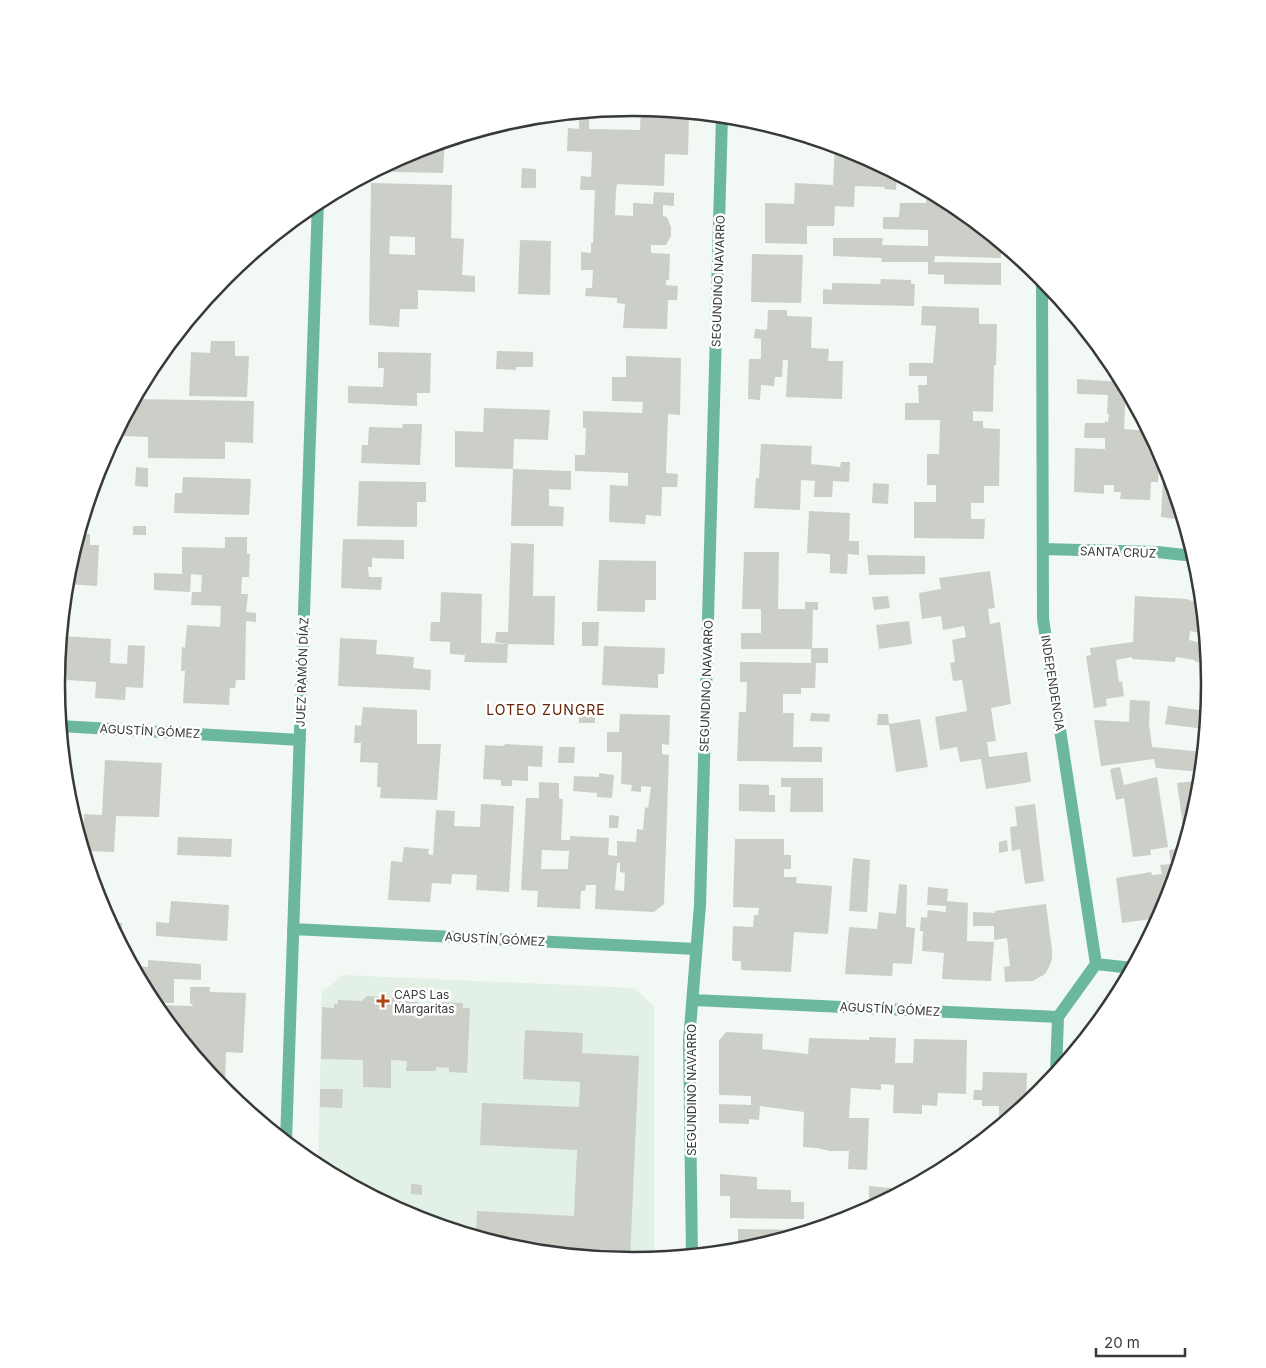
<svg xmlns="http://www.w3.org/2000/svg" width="1266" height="1368" viewBox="0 0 1266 1368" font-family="Inter,sans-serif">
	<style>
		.built { fill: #e3f0e5 }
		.building { fill: #cbcfc8; fill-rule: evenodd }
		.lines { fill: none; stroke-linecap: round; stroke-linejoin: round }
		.minor { stroke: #6cb7a0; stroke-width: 12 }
		.poi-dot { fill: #ab4715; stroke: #fff; stroke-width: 2 }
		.labels { text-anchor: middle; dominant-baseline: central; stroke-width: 5; stroke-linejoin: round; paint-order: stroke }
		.street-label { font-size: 12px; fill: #373a38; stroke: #fff }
		.poi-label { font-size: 12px; fill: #373a38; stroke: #fff; text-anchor: start }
		.neighbourhood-label { font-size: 14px; letter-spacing: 1px; fill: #642505; stroke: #fff }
		.rim { fill: none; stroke: #373a38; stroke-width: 2.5 }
	</style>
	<rect width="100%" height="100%" fill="#f2f8f3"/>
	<path class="built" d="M343 975 634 988 654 1006V1259L633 1261 520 1250 412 1217 318 1167 322 992Z"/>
	<path class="building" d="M641 108 689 113 688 155 665 154 664 186 617 184 616 191 615 215 633 216V203L653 204 654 192 674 193V206L663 205V216L667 217 671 227V236L666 245H651V253L670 254 669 280H666V285L678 286 677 300H668L667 329 623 328 625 304 617 303V298L585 296 586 288H592L593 270H581V252L591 253V243H593L595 190H580L581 176 591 177 592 152 567 151 568 128 579 129V115L568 114 601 110V118H589V129L640 130Z
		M533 117 532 127 498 126 521 118Z
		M445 141 443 173 393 172V162L413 151Z
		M835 145 854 151 885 168V171L892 172 897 175 896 190 884 189 885 187 855 186 854 207 835 206 834 226H807V244L765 243V203L794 204 795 183 833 185Z
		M522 168 536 169V188H521Z
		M371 183 452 185 451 238 464 239 462 275 475 276V292L418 290V309H400L399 327 369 325ZM390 236 415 237V255L389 254Z
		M927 190 954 205 1001 243V258L935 256 934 262 1001 263V285L944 284V275L928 274V262H881L882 258 833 256V238H883L882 245 928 246V230L883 229V217H899L900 203H926Z
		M520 240 551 241 550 295 518 294Z
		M752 254 803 255 801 303 751 302Z
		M881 279 911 280V284H915L914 306 823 304V289L832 290V283L880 284Z
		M922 306 979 308V324H997L996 365H994L993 412 973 411V421H983V428L1000 429 999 486H984V503H971V519H985L984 539 914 538V502H936V485H927V454H939L940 420H905V403H919L918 385H927V376H909V363H933L936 326 921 325Z
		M768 310H787V316L812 317 811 348 829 349 828 361H843L842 399 786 397 788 360H783L782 377H775L774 386 761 385 760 400 748 399 749 359H761V339L754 338 755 329 767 330Z
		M211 341H235V356H249L247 397 189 396 191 352 210 353Z
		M497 351 533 352V367H516V370L496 369Z
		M378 352 431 353 430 393H417V406L348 403V386L383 387 384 368H378Z
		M626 356 681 358 680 415 668 414 666 473 678 474 677 487H662L661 516 646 515 645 524 609 522 610 485 628 486V473L575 471V455H585L586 428H583V411L642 413 643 402 612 401V377H626Z
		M1077 379 1122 382 1126 389 1124 429 1148 431 1160 452 1158 482H1151L1150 500 1120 499 1121 492H1114V485H1104V494L1074 492 1075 448 1105 449V438H1084L1085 423H1105V421L1108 422 1109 414H1107L1108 395 1077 394Z
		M135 399 254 401 253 443 225 442V459L148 458V437L122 436 121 433 122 422H129V409Z
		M484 408 550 410 548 440 514 439 513 469 455 467V431L483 432Z
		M403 424H422L420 465 361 463 362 445H368L369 427 402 428Z
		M761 444 812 446 811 464 840 467 841 462H850L849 482 833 481 832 497H814L815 481 801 480 800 510 754 508 756 478H759Z
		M1164 460 1166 464 1183 520 1161 517Z
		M136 467 148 468V487L135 486Z
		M513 469 571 471V490L549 489V506L564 507 563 526H511Z
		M183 477 251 479 249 515 174 513 175 493H182Z
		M359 481 426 482V502H417V527L357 526Z
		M873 483 889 484 888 504 872 503Z
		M809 511 850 513 849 541H859V555L848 554 847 574 830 573V554L807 553Z
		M133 526H146V535H133Z
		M79 534H90V545H99L97 586 66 584 67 571Z
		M225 537H247V554H250L249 577H242L241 594H248L246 612 256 613V622L246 621 245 680H236L235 688H230L229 705 183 703 185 671H181L182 647 185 648 187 625 220 627 221 606 191 605 192 592H201L202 575 191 574 190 592 154 590V573L182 574V547L225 548Z
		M343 539 404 540V559L372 558V567H368L369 577H382L381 590 341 588Z
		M511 543 534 544 533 596H555L554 645 508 644 495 642 496 632H508Z
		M744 552H779L778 609H805V602H818V610H813L812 648H828V663H816L815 688H801V694H783V713H794L793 747H822V762L737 761 739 712H746L747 682H740V662L811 663V649H741V633H761V609H742Z
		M867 555 925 556V574L869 575Z
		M599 560 656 561V600H645V612L597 611Z
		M990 571 995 608 988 609 990 624 1000 622 1011 704 991 708 996 741 987 742 989 757 1027 752 1031 782 986 789 981 759 960 762 957 747 940 750 935 717 967 711 962 680 953 681 950 663 955 662 952 640 966 637 964 626 943 630 941 616 922 619 919 593 941 589 939 578Z
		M441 592 482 594 481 643 508 644 507 663 464 662 465 655 450 654V642L430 641 431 622H440Z
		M888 596 890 608 874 610 872 597Z
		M1135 596 1186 599 1202 604 1203 614 1200 633 1190 631 1189 640 1198 642 1199 634 1205 636 1208 665 1194 661 1195 660 1176 657 1175 662 1132 659V657L1116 660 1119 682 1122 681 1124 696 1106 699 1107 706 1094 708 1086 656 1091 655 1090 648 1133 642Z
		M909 621 912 644 879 649 876 625Z
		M582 622H599L598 646H582Z
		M61 636 111 639 110 663 127 664 128 645 145 646 143 688 126 687 125 700 95 698 96 682 67 680V674H60L58 699 56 684Z
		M340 638 377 640 376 654 414 657 413 668 431 670 430 690 338 686Z
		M604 646 665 648 664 674H658V688L602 685Z
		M1130 700 1150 701 1149 724 1152 747 1203 752 1201 772 1156 768 1154 759 1101 766 1094 720 1129 722Z
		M1168 706 1207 711 1205 729 1165 724Z
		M363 707 417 710V744H441L437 800 380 798 381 787H377L378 763 360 762 361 743H354L355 725 361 726Z
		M579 709H595V723H579Z
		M811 713 830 714 829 722 810 721Z
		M620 714 670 715 669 745 662 744V754L669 755 664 904 654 912 595 909 596 885H586L585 891H581L580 909 537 907 538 891 521 890 526 798H539V782L559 783V799H563L561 840H570V836L609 838 608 855 617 856V841L636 842 637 829 643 830 645 807 648 808 651 787 641 786V792L631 791 632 785 621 784 622 752H607V732H619ZM542 850 569 851 568 869H541ZM617 863H620V872L625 873 624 891 615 890Z
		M878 714H888L889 724 920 719 928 767 896 772 889 725H877Z
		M505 744 543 746 542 767 528 766V781L512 780V786H501V780L483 779 485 745 504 746Z
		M559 747H575L574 763H558Z
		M105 760 162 763 159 817 116 816 114 852 84 851V814L102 815Z
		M1120 767 1124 785 1157 777 1168 847 1150 850 1151 855 1133 857 1124 798 1116 800 1110 769Z
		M599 773 614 775 612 798 597 797V793L573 791 574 776 599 777Z
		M781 778H823V812H790L791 787H781Z
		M1195 781 1196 784 1200 783 1199 797 1185 840 1177 783Z
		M739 784 769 785V795H775V812L739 811Z
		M481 804 514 806 509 892 476 890 477 875 452 874 451 884 432 883 430 902 388 900 391 861 402 862 404 847 429 849 428 854 433 855 436 810 455 811 454 826 480 827Z
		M1035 804 1044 881 1025 884 1020 849 1012 851 1010 827 1017 826 1015 807Z
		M609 815 619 816 618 828H609Z
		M178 837 232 839 231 857 177 855Z
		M735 839H784V855H791V869H784V877H797L796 883 832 886 828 934 794 932 791 972 741 970V961H733L732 958 733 926 753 927 754 915H758L759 908 733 907Z
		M1007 840 1008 851 999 853V842Z
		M1183 848 1167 901 1156 902 1158 918 1122 923 1116 878 1151 872 1152 875 1162 874 1160 865 1171 864 1169 850Z
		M853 858 870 860 867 912 849 911Z
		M899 884 907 885 906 927 915 928 912 964 893 963 892 976 845 974 849 927 877 929 879 912 896 914Z
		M928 887 948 889 947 901 968 903 967 941 994 942 991 981 942 979 944 953 922 951 923 931H920L921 917 927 918 928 910 946 912V906L927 905Z
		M171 901 229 905 227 941 156 936V922L169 923Z
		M1046 904 1052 950V959L1049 967 1045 974 1033 981 1005 982 1004 967 1010 966 1007 938 994 940V926H973V912L995 913V911Z
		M110 923H122L121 943 120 942Z
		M148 960 201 964V980L174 979V1003H160V1005L193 1006 192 1004H190V987H210V992L246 993 243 1053 226 1052 225 1091 153 1004 133 966 148 967Z
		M367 996 399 998V1001L417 1002 423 1005 428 1011H438L439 1002 463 1003V1008H470L467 1073 449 1072V1068L436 1067V1071H406L407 1061 391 1060V1088L363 1087V1060L321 1059 322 1007 334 1008V1004H338V1000L362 1001Z
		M525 1030 583 1033 582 1053 639 1056 630 1260 520 1250 476 1236 477 1211 574 1216 577 1150 480 1145 482 1103 579 1107 580 1082 523 1079Z
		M726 1032 763 1034 762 1049 808 1054 809 1038 869 1040V1037L896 1038 895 1063H913L914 1039 967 1040 966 1094 938 1093 937 1106 922 1105V1114L893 1113 894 1085 881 1084V1090L851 1088 849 1118H869L867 1170 848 1169 849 1151H830L817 1148 803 1147 804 1112 760 1106 759 1120 749 1119V1124L719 1123V1104L751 1105V1096L719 1095V1041Z
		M983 1072 1027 1073 1026 1104 1003 1123H999V1106H982V1100H973L974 1090H982Z
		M320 1089H343L342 1108 320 1107Z
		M935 1165 949 1166 935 1173Z
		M720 1174 757 1177V1189L791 1190V1202H804V1219L730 1218V1196H720Z
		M411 1184 422 1185V1195L411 1194Z
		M869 1186 891 1188 890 1197 869 1209Z
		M374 1196 391 1197V1205L386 1203Z
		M738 1229 805 1230V1232L745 1250H738Z"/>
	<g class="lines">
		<path class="minor" d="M1042 278 1043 619 1096 964 1058 1017 1056 1073
			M1043 549 1157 552 1194 556
			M60 726 300 740
			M293 929 696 949
			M1096 964 1132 968
			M693 1000 1058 1017
			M286 1142 318 201
			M692 1255 689 1041 700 905 722 116"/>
	</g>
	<path class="poi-dot" d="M380.5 993.5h5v5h5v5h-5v5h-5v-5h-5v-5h5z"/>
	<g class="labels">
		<g class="street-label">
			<text transform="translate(718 281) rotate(-88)">SEGUNDINO NAVARRO</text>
			<text transform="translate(1118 552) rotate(2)">SANTA CRUZ</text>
			<text transform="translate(302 672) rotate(-88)">JUEZ RAMÓN DÍAZ</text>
			<text transform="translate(1053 683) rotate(81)">INDEPENDENCIA</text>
			<text transform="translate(706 686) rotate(-88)">SEGUNDINO NAVARRO</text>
			<text transform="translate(150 731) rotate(3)">AGUSTÍN GÓMEZ</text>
			<text transform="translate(495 939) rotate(3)">AGUSTÍN GÓMEZ</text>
			<text transform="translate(890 1009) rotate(3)">AGUSTÍN GÓMEZ</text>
			<text transform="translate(691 1090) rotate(-90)">SEGUNDINO NAVARRO</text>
		</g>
		<g class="poi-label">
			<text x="394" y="994">CAPS Las<tspan x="394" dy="14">Margaritas</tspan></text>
		</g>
		<g class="neighbourhood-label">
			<text x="546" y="709">LOTEO ZUNGRE</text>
		</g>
	</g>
	<path d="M0 0H1266V1368H0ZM65 684a568 568 0 1 1 1136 0a568 568 0 1 1-1136 0Z" fill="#fff" fill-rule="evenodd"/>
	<path class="rim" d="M65 684a568 568 0 1 1 1136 0a568 568 0 1 1-1136 0Z"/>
	<path d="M1096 1348v8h89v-8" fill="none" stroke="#373a38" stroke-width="2.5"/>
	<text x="1104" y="1348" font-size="15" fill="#373a38" stroke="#ffffff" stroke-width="4" paint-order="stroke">20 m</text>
</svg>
